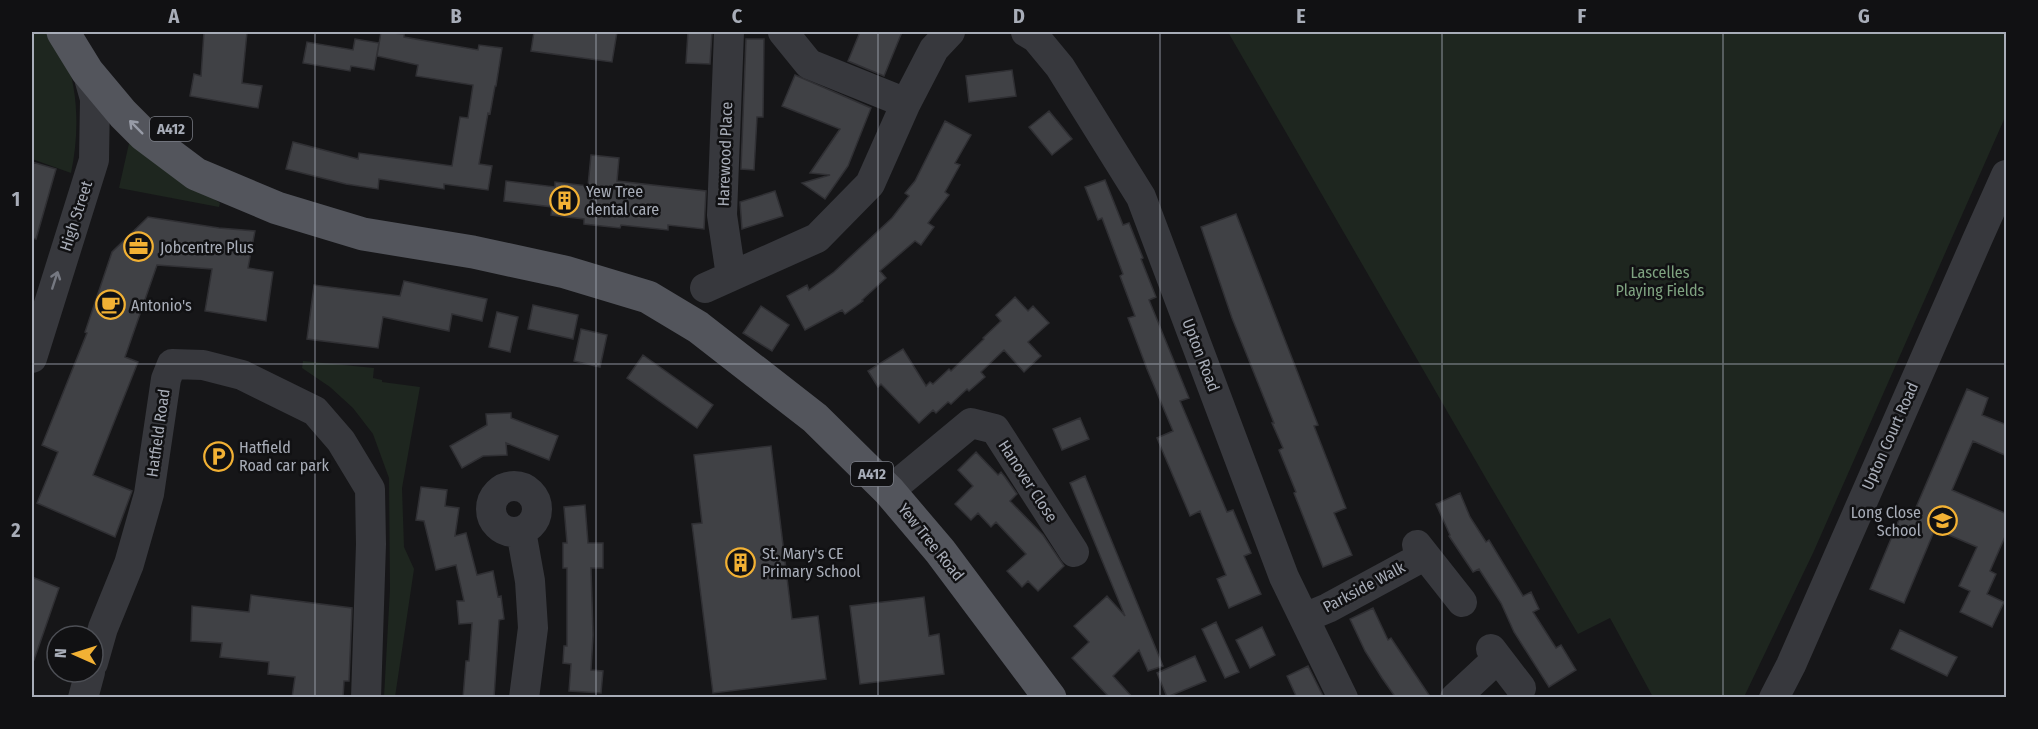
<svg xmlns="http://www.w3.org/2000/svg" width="2038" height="729" viewBox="0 0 2038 729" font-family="'Fira Sans Condensed',sans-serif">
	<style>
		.green { fill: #1e261f }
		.building { fill: #404145; stroke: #303034; stroke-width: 1.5 }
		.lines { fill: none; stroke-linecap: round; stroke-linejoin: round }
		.minor { stroke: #37383d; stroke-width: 30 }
		.major { stroke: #53555c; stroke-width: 33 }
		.oneway { stroke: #979ba6 }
		.oneway2 { stroke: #757881 }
		.grid { fill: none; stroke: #a8adb8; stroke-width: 1.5; stroke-opacity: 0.55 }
		.labels { text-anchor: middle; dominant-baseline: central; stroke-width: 5; stroke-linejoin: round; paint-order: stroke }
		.shield { fill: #111113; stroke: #7b7e86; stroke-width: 1.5 }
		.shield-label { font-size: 15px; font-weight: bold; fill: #a8adb8 }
		.street-label { font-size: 16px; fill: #a8adb8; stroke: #111113 }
		.poi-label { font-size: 16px; fill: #a8adb8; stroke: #111113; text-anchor: start }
		.park-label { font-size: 16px; fill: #7fa381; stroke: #111113 }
		.neatline { fill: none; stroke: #a8adb8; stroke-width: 2 }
		.grid-label { font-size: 20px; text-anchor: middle; font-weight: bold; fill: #a8adb8 }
	</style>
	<rect width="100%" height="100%" fill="#161618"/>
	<path class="green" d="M32 32H50C55 39 61 48 65 56 79 92 79 136 71 173L32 159Z
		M1228 32H2006V115L1813 553 1744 697H1653L1610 618 1578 634 1488 482Z
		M130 139 175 173 220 203 219 207 119 188Z
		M303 361 374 368 373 378 382 380V382L420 387 402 488 404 547 414 569 395 697H384L390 589 389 478 373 434 353 408 330 387 302 368Z"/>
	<path class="building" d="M204 32H247L242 83 262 86 258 108 190 96 194 74 201 76Z
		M381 32 404 34V37L478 50 479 45 502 48 496 86H495L490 114 488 113 479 164 492 166 488 190 444 184V189L379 179 378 189 346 184 286 169 293 142 358 159 359 153 452 166 460 117 468 118 473 85 416 76 418 65 377 56Z
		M534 32H617L612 62 531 51Z
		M688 32H712L710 64 686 63Z
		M860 32H902L884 76 848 61Z
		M355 39 379 43 374 70 351 66 350 71 303 63 307 42 353 50Z
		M746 39H764L763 117H757L754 170 741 169Z
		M1012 70 1016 96 969 102 966 76Z
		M795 75 871 108 848 166 825 199 802 183 830 175 810 173 840 129 782 106Z
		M1049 111 1072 139 1052 155 1029 127Z
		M945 121 971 135 955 163 960 165 945 192 949 195 928 223 934 227 921 245 915 241 880 271 886 278 862 300 863 301 845 314 842 310 805 330 787 296 807 285 809 290 834 272 892 218 909 196 905 193 915 181Z
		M591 155 619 158 617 181 706 191 704 229 668 225V230L621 225 620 228 584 224V219L551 215 552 207 504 201 506 181 555 187V182L588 186Z
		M32 162 56 169 36 239 32 238Z
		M1105 180 1123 225 1129 223 1143 258 1141 259 1156 297 1149 300 1189 398 1180 401 1227 512 1233 510 1251 553 1244 556 1261 594 1229 608 1217 579 1226 575 1200 511 1190 516 1157 438 1173 431 1147 369 1128 318 1135 316 1120 276 1123 274 1102 218 1098 220 1085 187Z
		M775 191 783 216 742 229 740 202Z
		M1236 214 1318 425 1314 426 1346 508 1334 513 1352 555 1323 567 1294 493 1296 492 1279 450 1283 448 1272 423H1274L1232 318 1201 227Z
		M148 217 219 228 255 231 248 268 273 272 266 321 205 311 212 269 157 265 125 357 138 362 93 475 132 491 115 537 37 503 58 452 42 445 87 333 85 332 112 252Z
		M404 281 487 299 482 321 452 314 449 331 383 317 378 348 307 339 314 285 400 296Z
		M1015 297 1028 311 1033 306 1049 323 1028 342 1041 356 1024 372 1004 350 981 372 985 377 969 391 967 389 951 404 948 402 936 413 933 410 919 423 881 384 878 387 868 371 903 349 926 386 930 382 933 384 949 369 951 371 984 339 983 338 1001 321 996 315Z
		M533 305 578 315 573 339 528 329Z
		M761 306 789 325 772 351 743 333Z
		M497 312 518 317 510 352 489 347Z
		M581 329 607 335 600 367 574 361Z
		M643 355 713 405 697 428 627 378Z
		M1967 389 1988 398 1982 415 2007 425V456L1973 441 1952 490 2007 514V532L1990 571 1996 574 1987 594 2004 602 1992 627 1960 612 1970 591 1959 586 1977 547 1935 529 1904 603 1870 589 1901 515 1911 519Z
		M511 413V418L558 436 549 460 506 443 507 455 483 456 462 468 450 446 487 425 486 414Z
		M1080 418 1089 439 1062 450 1053 429Z
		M771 446 792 619 818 616 826 679 713 693 692 524 702 523 694 455Z
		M976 452 998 475 1001 472 1005 477 1017 494 1010 501 1043 535 1064 566 1038 591 1028 581 1022 587 1007 571 1026 554 996 522 991 527 978 513 971 520 955 504 973 486 958 470Z
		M1085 476 1163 666 1148 671 1139 650 1113 676 1133 698H1110L1072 658 1089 642 1074 626 1107 596 1125 616 1070 483Z
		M421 487 447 490 445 506 459 508 455 536 466 533 477 575 493 571 498 597 501 596 504 619 499 620 494 698H463L466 661H469L472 623 459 624 457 601H464L456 565 436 570 424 521 416 520Z
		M1460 493 1470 517 1486 542 1489 540 1523 596 1531 592 1539 609 1533 612 1556 648 1561 645 1576 670 1549 687 1514 632 1501 603 1479 569 1473 572 1449 536 1450 535 1436 504Z
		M585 505 588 543H603V568H591L593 635 591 670 603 671 601 693 569 691 571 664 563 663 564 646H567V568H563V543H567L564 507Z
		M32 577 59 588 34 660 32 659Z
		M251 595 352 608 349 681H344L343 698H292L295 677 268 674 269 662 220 657 222 643 191 641 192 606 249 612Z
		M924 597 929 636 939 634 944 674 860 684 850 606Z
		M1373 608 1388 640 1391 638 1431 698H1396L1382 678 1365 651 1350 619Z
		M1216 622 1239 672 1225 678 1202 629Z
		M1262 627 1275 655 1250 668 1236 640Z
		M1900 630 1957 657 1947 676 1891 649Z
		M1195 656 1206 681 1167 697 1157 673Z
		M1308 666 1324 698H1297L1287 676Z"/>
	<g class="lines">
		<path class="minor" d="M729 32 722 215 731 276
			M783 32 809 64 906 103
			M1026 32 1036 38 1060 67 1141 197 1284 577 1343 698
			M705 288 817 238 870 184 906 103 934 49 950 32
			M32 358 94 160 95 99 87 71
			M491 509a23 23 0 1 1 46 0a23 23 0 1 1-46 0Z
			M889 491 971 423 995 429 1074 552
			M521 531 530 581 533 628 524 698
			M1417 545 1462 602
			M1304 618 1328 608 1424 556
			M1491 649 1521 688
			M93 663 103 628 129 564 149 494 166 379 172 364 203 365 242 375 315 411 341 441 370 489 371 544 366 698
			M83 698 90 672
			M1455 698 1498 658
			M1774 698 1791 665 1977 240 2006 175"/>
		<path class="major" d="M63 32 87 71 123 114 144 135 196 174 277 208 363 234 473 252 565 272 648 297 698 327 815 418 889 491 940 551 1050 698"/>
	</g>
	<defs><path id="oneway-shaft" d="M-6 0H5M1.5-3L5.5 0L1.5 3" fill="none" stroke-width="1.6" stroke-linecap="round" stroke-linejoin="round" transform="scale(1.5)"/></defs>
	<use class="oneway" href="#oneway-shaft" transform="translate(136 127) rotate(-135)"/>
	<use class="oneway2" href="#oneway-shaft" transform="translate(55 280) rotate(-72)"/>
	<path class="grid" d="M315 32V698M596 32V698M878 32V698M1160 32V698M1442 32V698M1723 32V698M32 364H2006"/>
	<defs>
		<symbol id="building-ring" viewBox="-11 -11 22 22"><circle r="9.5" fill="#111113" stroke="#f2b134" stroke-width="1.5"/><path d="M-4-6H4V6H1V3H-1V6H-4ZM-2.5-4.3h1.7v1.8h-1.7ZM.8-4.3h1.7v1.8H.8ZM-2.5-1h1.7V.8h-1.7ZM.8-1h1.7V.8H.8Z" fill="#f2b134"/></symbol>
		<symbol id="office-ring" viewBox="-11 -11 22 22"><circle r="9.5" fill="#111113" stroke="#f2b134" stroke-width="1.5"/><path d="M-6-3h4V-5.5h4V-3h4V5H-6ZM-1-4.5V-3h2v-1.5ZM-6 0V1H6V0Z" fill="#f2b134"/></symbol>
		<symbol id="cafe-ring" viewBox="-11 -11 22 22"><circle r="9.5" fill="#111113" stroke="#f2b134" stroke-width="1.5"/><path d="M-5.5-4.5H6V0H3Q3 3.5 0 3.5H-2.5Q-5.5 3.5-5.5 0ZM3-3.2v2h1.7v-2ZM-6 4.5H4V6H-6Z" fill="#f2b134"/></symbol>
		<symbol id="parking-ring" viewBox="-11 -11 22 22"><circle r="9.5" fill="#111113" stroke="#f2b134" stroke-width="1.5"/><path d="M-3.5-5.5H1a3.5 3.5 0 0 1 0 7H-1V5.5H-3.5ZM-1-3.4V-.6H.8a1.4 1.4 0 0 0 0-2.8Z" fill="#f2b134"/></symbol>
		<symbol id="school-ring" viewBox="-11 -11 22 22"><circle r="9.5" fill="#111113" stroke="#f2b134" stroke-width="1.5"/><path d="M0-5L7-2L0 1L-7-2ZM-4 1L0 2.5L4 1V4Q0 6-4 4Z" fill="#f2b134"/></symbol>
	</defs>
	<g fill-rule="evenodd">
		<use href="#building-ring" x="548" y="184" width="33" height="33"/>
		<use href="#office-ring" x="122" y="230" width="33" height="33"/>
		<use href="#cafe-ring" x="94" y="288" width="33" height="33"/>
		<use href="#parking-ring" x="202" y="440" width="33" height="33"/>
		<use href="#school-ring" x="1926" y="504" width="33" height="33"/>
		<use href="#building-ring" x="724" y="546" width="33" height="33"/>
	</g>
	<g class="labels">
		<g class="shield">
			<rect x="150" y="117" width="42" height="24" rx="4.5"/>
			<rect x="851" y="462" width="42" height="24" rx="4.5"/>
		</g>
		<g class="shield-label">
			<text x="171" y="129">A412</text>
			<text x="872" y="474">A412</text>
		</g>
		<g class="street-label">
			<text transform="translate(725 154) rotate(-88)">Harewood Place</text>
			<text transform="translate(76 216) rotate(-72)">High Street</text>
			<text transform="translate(1201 355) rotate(69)">Upton Road</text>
			<text transform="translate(158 433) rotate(-82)">Hatfield Road</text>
			<text transform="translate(1890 436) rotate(-66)">Upton Court Road</text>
			<text transform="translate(1028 481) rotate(57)">Hanover Close</text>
			<text transform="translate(931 542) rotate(51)">Yew Tree Road</text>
			<text transform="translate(1364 587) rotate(-28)">Parkside Walk</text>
		</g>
		<g class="poi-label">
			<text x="586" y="191">Yew Tree<tspan x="586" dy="18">dental care</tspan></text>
			<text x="160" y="247">Jobcentre Plus</text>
			<text x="131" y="305">Antonio's</text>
			<text x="239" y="447">Hatfield<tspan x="239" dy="18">Road car park</tspan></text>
			<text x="1921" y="512" text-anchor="end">Long Close<tspan x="1921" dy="18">School</tspan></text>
			<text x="762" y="553">St. Mary's CE<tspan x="762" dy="18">Primary School</tspan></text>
		</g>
		<g class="park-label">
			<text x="1660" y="272">Lascelles<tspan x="1660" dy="18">Playing Fields</tspan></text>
		</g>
	</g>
	<rect width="2038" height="729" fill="none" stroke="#111113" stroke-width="66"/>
	<g transform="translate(75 654) rotate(273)"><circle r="28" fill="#111113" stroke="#4d4f55" stroke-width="1.5"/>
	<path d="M0-4.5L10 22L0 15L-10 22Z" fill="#f2b134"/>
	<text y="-9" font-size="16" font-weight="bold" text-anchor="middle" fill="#a8adb8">N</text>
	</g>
	<rect x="33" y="33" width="1972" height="663" class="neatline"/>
	<g class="grid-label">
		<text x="174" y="23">A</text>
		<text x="456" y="23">B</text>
		<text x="737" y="23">C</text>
		<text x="1019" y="23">D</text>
		<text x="1301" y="23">E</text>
		<text x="1582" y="23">F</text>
		<text x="1864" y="23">G</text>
		<text x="16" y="206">1</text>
		<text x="16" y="537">2</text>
	</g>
</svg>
